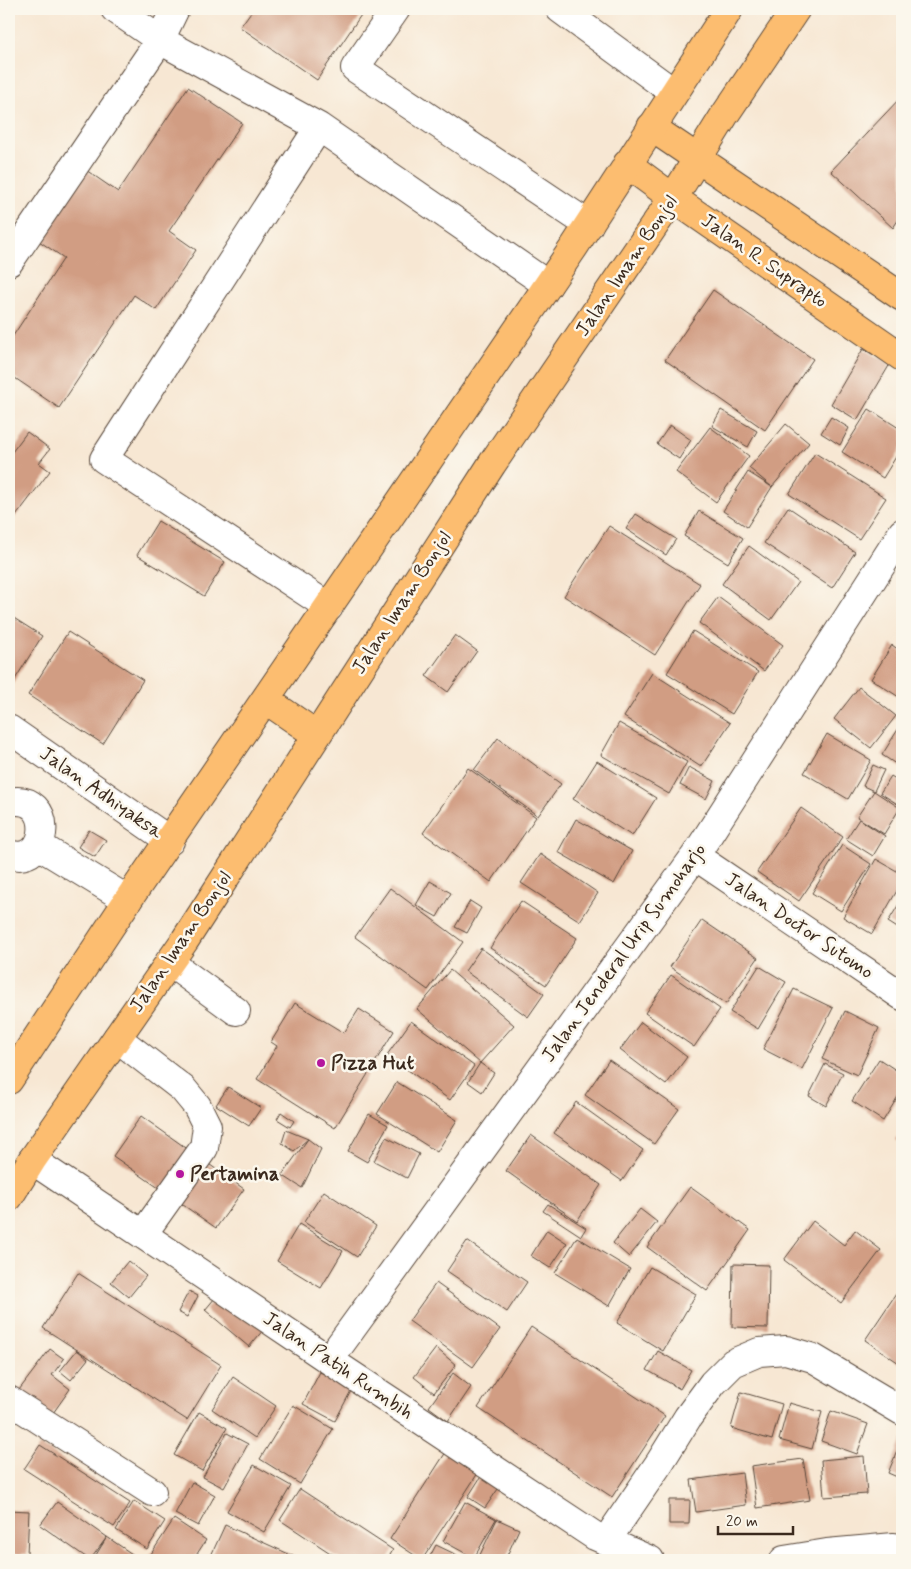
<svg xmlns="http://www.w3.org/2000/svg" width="911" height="1569" viewBox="0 0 911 1569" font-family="Mynerve,sans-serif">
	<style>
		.building { fill: #d19d83 }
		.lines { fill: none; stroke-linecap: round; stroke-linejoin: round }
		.minor-casing { stroke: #574639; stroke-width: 30 }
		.major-casing { stroke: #574639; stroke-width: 30 }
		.highway-casing { stroke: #574639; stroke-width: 30 }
		.minor { stroke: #fff; stroke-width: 28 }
		.major { stroke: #fcbd6f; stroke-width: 28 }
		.highway { stroke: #fcbd6f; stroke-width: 28 }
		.poi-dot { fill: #b5179e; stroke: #fbf7ec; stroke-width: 2 }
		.labels { text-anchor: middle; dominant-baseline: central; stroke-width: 5; stroke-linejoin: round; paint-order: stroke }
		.street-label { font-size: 20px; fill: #3b2a1e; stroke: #fbf7ec }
		.poi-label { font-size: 20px; font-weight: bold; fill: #3b2a1e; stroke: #fbf7ec; text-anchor: start }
	</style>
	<rect width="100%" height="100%" fill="#fbf7ec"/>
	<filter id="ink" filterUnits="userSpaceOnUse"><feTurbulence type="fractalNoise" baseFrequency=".02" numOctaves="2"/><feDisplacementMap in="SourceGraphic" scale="10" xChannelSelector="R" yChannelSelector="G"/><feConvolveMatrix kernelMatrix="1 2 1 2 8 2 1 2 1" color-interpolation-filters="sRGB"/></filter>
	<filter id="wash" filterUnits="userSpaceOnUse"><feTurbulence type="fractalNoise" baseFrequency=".0096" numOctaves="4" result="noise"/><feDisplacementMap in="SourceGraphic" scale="20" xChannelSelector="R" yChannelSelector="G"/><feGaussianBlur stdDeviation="1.12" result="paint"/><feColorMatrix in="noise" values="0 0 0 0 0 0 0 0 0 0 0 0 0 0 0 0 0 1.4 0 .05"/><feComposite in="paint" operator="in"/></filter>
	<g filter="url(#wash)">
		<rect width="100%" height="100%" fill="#f7e7d3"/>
		<g id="blocks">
			<path class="building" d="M253 9H303L307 11 309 9H365L317 80 240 27Z
				M188 87 242 123 169 231 196 250 156 310 134 295 59 408 9 374V342L64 258 36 239 83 168 118 192Z
				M902 96V214L893 228 831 171Z
				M713 290 813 359 765 430 665 360Z
				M863 349 890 364 857 420 831 404Z
				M869 409 902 430V447L883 478 842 452Z
				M721 410 757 431 748 447 712 426Z
				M831 417 849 428 840 445 821 433Z
				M786 424 809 443 772 487 747 527 723 511 748 472 772 487 749 468Z
				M670 425 691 440 679 459 657 444Z
				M710 427 749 456 716 502 676 472Z
				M27 432 50 449 39 463 50 471 13 520 9 517V456Z
				M815 453 886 498 859 539 789 494Z
				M788 507 855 552 832 588 764 543Z
				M699 511 743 538 728 563 684 536Z
				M636 514 676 539 666 555 626 529Z
				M158 521 225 562 204 596 137 555Z
				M609 526 700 584 655 655 564 596Z
				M749 546 798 582 771 620 722 584Z
				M718 597 783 645 764 671 699 623Z
				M9 615 42 636 9 689Z
				M693 631 758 672 732 714 667 673Z
				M68 632 143 680 103 744 28 695Z
				M455 635 477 651 448 692 426 676Z
				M892 645 902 652V699L871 679Z
				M652 673 730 723 701 767 624 717Z
				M859 687 896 716 871 748 834 719Z
				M619 723 687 762 669 794 601 755Z
				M902 723V768L882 755Z
				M827 734 871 760 848 799 804 773Z
				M498 738 561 784 538 816 474 770Z
				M597 761 656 798 632 836 573 799Z
				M873 765 884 770 874 791 863 786Z
				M689 767 715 781 706 799 680 785Z
				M468 768 536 817 491 882 423 833Z
				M891 776 902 783V800L899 805 880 793Z
				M874 791 900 808 884 834 857 817Z
				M801 808 843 837 799 901 757 872Z
				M576 819 632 851 614 884 558 852Z
				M859 819 885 836 873 856 846 839Z
				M89 830 106 840 95 857 78 847Z
				M842 845 871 864 841 911 812 893Z
				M540 854 598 893 580 921 521 883Z
				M876 859 902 874V882L872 934 843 917Z
				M430 881 451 893 437 917 416 905Z
				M390 888 463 942 428 990 355 937Z
				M902 899V931L888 922Z
				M470 901 481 908 467 933 455 927Z
				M521 901 577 938 546 985 490 948Z
				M702 920 758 958 726 1004 670 967Z
				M481 948 544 994 528 1017 465 971Z
				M759 966 786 982 758 1029 730 1012Z
				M450 970 514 1025 480 1063 417 1009Z
				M671 975 720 1009 694 1047 645 1013Z
				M794 989 833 1008 802 1069 763 1049Z
				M295 1003 344 1033 359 1009 394 1031 335 1128 257 1079 277 1046 271 1042Z
				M845 1011 879 1028 857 1075 822 1059Z
				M411 1021 474 1066 450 1100 387 1055Z
				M641 1022 687 1057 666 1085 620 1050Z
				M879 1059 902 1074V1090L883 1121 852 1101Z
				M609 1060 679 1109 654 1144 585 1095Z
				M480 1063 494 1073 482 1092 468 1082Z
				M825 1064 843 1073 826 1106 809 1096Z
				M397 1082 457 1120 437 1152 377 1114Z
				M228 1087 261 1108 249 1126 216 1105Z
				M576 1102 643 1150 622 1181 554 1133Z
				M281 1112 294 1121 290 1127 277 1119Z
				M369 1114 388 1125 367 1162 348 1151Z
				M141 1116 244 1189 216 1228 113 1156Z
				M286 1130 308 1139 294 1151 282 1143Z
				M902 1130V1144L896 1140Z
				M531 1135 601 1185 577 1221 506 1171Z
				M386 1137 419 1154 407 1178 374 1161Z
				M308 1139 321 1149 302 1188 282 1175Z
				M690 1187 750 1230 707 1291 647 1247Z
				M324 1191 376 1226 357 1257 304 1222Z
				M548 1204 586 1228 581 1236 543 1211Z
				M640 1209 657 1222 629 1257 613 1243Z
				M813 1221 844 1245 855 1230 881 1250 841 1303 784 1260Z
				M299 1224 343 1251 321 1288 277 1261Z
				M547 1230 567 1243 550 1268 531 1256Z
				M577 1237 630 1269 609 1306 555 1273Z
				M467 1241 527 1282 507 1312 447 1271Z
				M128 1261 146 1276 129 1297 111 1282Z
				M733 1264 769 1265 768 1328 732 1327Z
				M650 1267 696 1294 663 1351 617 1323Z
				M78 1273 221 1365 187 1420 43 1328Z
				M436 1283 500 1329 473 1367 409 1321Z
				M189 1291 198 1296 187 1317 178 1312Z
				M220 1292 264 1329 249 1347 205 1310Z
				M896 1294 902 1298V1365L865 1340Z
				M531 1327 665 1416 612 1497 478 1408Z
				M436 1348 456 1365 434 1393 414 1377Z
				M50 1349 64 1359 52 1375 70 1389 46 1423 16 1394Z
				M77 1350 88 1359 71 1380 60 1371Z
				M658 1351 691 1370 680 1389 647 1370Z
				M320 1372 352 1389 335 1421 303 1404Z
				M453 1373 471 1387 448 1421 429 1407Z
				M233 1377 276 1406 255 1438 212 1409Z
				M741 1392 782 1404 772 1440 731 1428Z
				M789 1403 822 1412 812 1449 779 1440Z
				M293 1405 333 1429 300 1484 260 1459Z
				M831 1411 868 1424 857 1454 821 1441Z
				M199 1412 227 1428 202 1471 174 1455Z
				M227 1433 248 1444 224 1488 203 1477Z
				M902 1439V1479L888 1473Z
				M40 1445 130 1503 114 1527 24 1469Z
				M446 1452 478 1473 422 1560 390 1539Z
				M864 1456 867 1494 824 1497 821 1460Z
				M803 1459 810 1500 757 1508 751 1466Z
				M254 1465 291 1486 264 1532 227 1511Z
				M742 1473 746 1505 696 1512 691 1480Z
				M482 1475 500 1486 485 1508 468 1497Z
				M192 1482 215 1495 198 1526 175 1514Z
				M300 1489 393 1550 387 1560H341L280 1520Z
				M669 1500H690L689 1524H669Z
				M134 1501 165 1521 147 1549 116 1530Z
				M57 1502 107 1537 90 1560 40 1525Z
				M465 1502 496 1519 474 1558 443 1541Z
				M9 1510 29 1511 27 1554H9Z
				M174 1519 206 1540 193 1560H154L149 1557Z
				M497 1519 519 1529 505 1560H482L478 1559Z
				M225 1525 302 1560H209Z
				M107 1537 141 1560H105L96 1555Z
				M436 1545 457 1555 454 1560H428Z"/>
		</g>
	</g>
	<g filter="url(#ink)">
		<use href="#blocks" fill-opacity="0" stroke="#574639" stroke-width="1"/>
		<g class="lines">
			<defs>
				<path id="minor" d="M115 9 160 40 319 127 104 459 329 607
					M396 9 355 68 589 225
					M560 9 673 92
					M319 127 548 285
					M9 262 160 40 175 9
					M9 729 170 841
					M9 802C56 792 51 868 9 854
					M38 845 128 900
					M695 856 902 996
					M169 962 236 1011
					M117 1038 183 1089 197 1106 207 1126 204 1148 143 1234
					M32 1160 329 1360 595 1536 650 1560
					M329 1360 695 856 902 533
					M9 1400 152 1492
					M606 1541 660 1462 688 1417 713 1383 733 1363 759 1352 786 1350 813 1358 902 1411
					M784 1560 827 1553 894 1547 899 1560"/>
				<path id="major" d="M651 127 902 297
					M627 164 673 198 902 357"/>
				<path id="highway" d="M266 700 317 735
					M9 1080 128 900 574 247 729 9
					M9 1197 32 1160 185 940 492 464 673 198 724 116 796 9"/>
			</defs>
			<use href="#minor" class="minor-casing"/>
			<use href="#major" class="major-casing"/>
			<use href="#highway" class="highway-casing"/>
			<use href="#minor" class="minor"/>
			<use href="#major" class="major"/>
			<use href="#highway" class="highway"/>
		</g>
	</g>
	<g class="poi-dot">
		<circle cx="321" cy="1063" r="5"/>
		<circle cx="180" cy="1174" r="5"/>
	</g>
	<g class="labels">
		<g class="street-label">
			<text transform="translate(764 261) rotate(35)">Jalan R. Suprapto</text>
			<text transform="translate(627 266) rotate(-56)">Jalan Imam Bonjol</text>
			<text transform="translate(402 603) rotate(-57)">Jalan Imam Bonjol</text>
			<text transform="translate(101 793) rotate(35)">Jalan Adhiyaksa</text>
			<text transform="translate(799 926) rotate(34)">Jalan Doctor Sutomo</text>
			<text transform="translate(181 942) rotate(-56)">Jalan Imam Bonjol</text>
			<text transform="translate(624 953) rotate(-54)">Jalan Jenderal Urip Sumoharjo</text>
			<text transform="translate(338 1366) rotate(34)">Jalan Patih Rumbih</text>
		</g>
		<g class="poi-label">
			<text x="331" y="1063">Pizza Hut</text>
			<text x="190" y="1174">Pertamina</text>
		</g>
	</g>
	<rect width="911" height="1569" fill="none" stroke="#fbf7ec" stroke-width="30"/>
	<path d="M718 1526v8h75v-8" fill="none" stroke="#3b2a1e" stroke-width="2.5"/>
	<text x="726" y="1526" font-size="15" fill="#3b2a1e" stroke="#fbf7ec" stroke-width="4" paint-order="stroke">20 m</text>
</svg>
